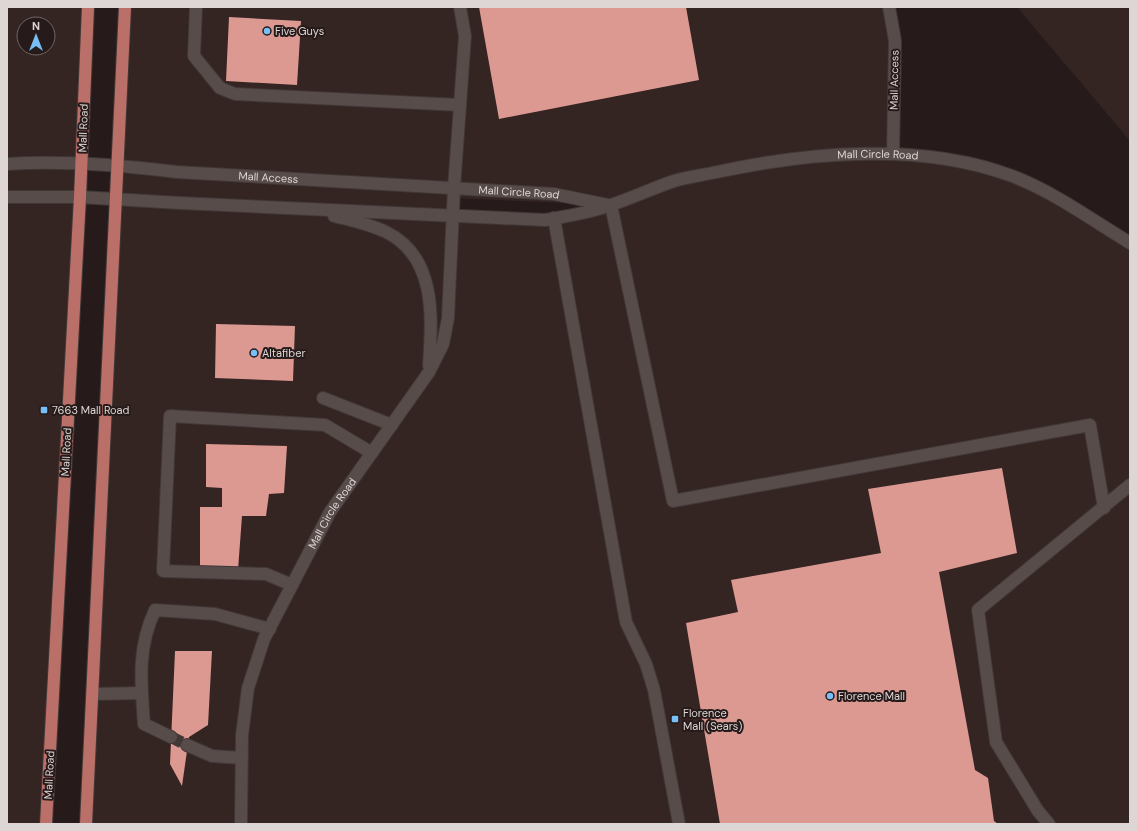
<svg xmlns="http://www.w3.org/2000/svg" width="1137" height="831" viewBox="0 0 1137 831" font-family="'DM Sans',sans-serif">
	<style>
		.built { fill: #342422; fill-rule: evenodd }
		.building { fill: #dc9992 }
		.lines { fill: none; stroke-linecap: round; stroke-linejoin: round }
		.minor-tunnel { stroke: #413736; stroke-width: 12; stroke-dasharray: 12 6; stroke-linecap: butt }
		.minor-casing { stroke: #403837; stroke-width: 14 }
		.major-casing { stroke: #403837; stroke-width: 14 }
		.minor { stroke: #584c4a; stroke-width: 12 }
		.major { stroke: #bb6f69; stroke-width: 12 }
		.poi-dot { fill: #78bff7; stroke: #261b1a; stroke-width: 1.5 }
		.labels { text-anchor: middle; dominant-baseline: central; stroke-width: 4; stroke-linejoin: round; paint-order: stroke }
		.poi-label { font-size: 11px; fill: #ddd6d5; stroke: #261b1a; text-anchor: start }
		.street-label { font-size: 11px; fill: #ddd6d5; stroke: #261b1a }
	</style>
	<rect width="100%" height="100%" fill="#261b1a"/>
	<path class="built" d="M7 7H88L46 824H7ZM24 24H48V48H24Z
		M125 7H889L893 154 1013 176 1125 240 1130 231V824H86ZM454 198 609 205 545 220 453 215Z
		M1017 7H1130V141Z"/>
	<path class="building" d="M479 7H686L699 80 499 119Z
		M229 17 301 21 297 85 226 81Z
		M216 324 295 326 293 381 215 378Z
		M206 444 287 446 284 493 269 494 266 516H242L238 570 200 567V507H222V488L206 487Z
		M1002 468 1017 553 939 572 975 770 988 778 994 821 998 824H720L686 623 738 612 731 580 881 553 868 489Z
		M175 651H212L208 725 189 737 182 786 170 764Z"/>
	<g class="lines">
		<path class="minor-tunnel" d="M171 737 187 745"/>
		<defs>
			<g id="minor">
				<path d="M196 7 194 56 220 88 235 94 460 105"/>
				<path d="M889 7 895 41 893 154"/>
				<path id="s1" d="M7 164C64 160 121 165 177 172L554 194 608 205"/>
				<path id="s2" d="M7 197H80L180 203 545 220C567 216 590 213 611 205 632 198 653 188 674 181 688 177 703 175 717 172 809 152 922 142 1012 176 1054 192 1092 220 1130 243"/>
				<path d="M611 205 673 501 1090 425 1104 508"/>
				<path d="M334 216C351 220 370 224 386 232 437 257 432 318 429 366"/>
				<path d="M554 218 626 622 646 664 654 690 679 824"/>
				<path d="M323 398 392 425"/>
				<path d="M292 585 266 574 163 571 170 416 325 425 372 453"/>
				<path d="M93 694 142 693"/>
				<path d="M171 737 144 724C141 683 137 648 155 610L215 614 270 629"/>
				<path d="M187 745 212 756 242 758"/>
				<path id="s3" d="M241 824 242 735 248 688 264 639 330 512 429 372 443 344 448 318 454 188 465 36 460 7"/>
				<path d="M1049 824 1038 811 996 742 978 610 1130 485"/>
			</g>
			<path id="major" d="M46 824 80 197 88 7
				M86 824 125 7"/>
		</defs>
		<use href="#minor" class="minor-casing"/>
		<use href="#major" class="major-casing"/>
		<use href="#minor" class="minor"/>
		<use href="#major" class="major"/>
	</g>
	<g class="poi-dot">
		<circle cx="267" cy="31" r="4"/>
		<circle cx="254" cy="353" r="4"/>
		<rect x="40" y="406" width="8" height="8" rx="2"/>
		<circle cx="830" cy="696" r="4"/>
		<rect x="671" y="715" width="8" height="8" rx="2"/>
	</g>
	<g class="labels">
		<g class="poi-label">
			<text x="275" y="31">Five Guys</text>
			<text x="262" y="353">Altafiber</text>
			<text x="52" y="410">7663 Mall Road</text>
			<text x="838" y="696">Florence Mall</text>
			<text x="683" y="713">Florence<tspan x="683" dy="13">Mall (Sears)</tspan></text>
		</g>
		<g class="street-label">
			<text transform="translate(894 80) rotate(-89)">Mall Access</text>
			<text transform="translate(83 128) rotate(-88)">Mall Road</text>
			<text stroke="none"><textPath href="#s2" startOffset="880">Mall Circle Road</textPath></text>
			<text stroke="none"><textPath href="#s1" startOffset="262">Mall Access</textPath></text>
			<text stroke="none"><textPath href="#s1" startOffset="513">Mall Circle Road</textPath></text>
			<text transform="translate(66 452) rotate(-87)">Mall Road</text>
			<text stroke="none"><textPath href="#s3" startOffset="331">Mall Circle Road</textPath></text>
			<text transform="translate(49 775) rotate(-87)">Mall Road</text>
		</g>
	</g>
	<rect width="1137" height="831" fill="none" stroke="#ddd6d5" stroke-width="16"/>
	<g transform="translate(36 36)"><circle r="19" fill="#261b1a" stroke="#6f6665"/>
	<path d="M0-3L7 15L0 10L-7 15Z" fill="#78bff7"/>
	<text y="-6" font-size="11" font-weight="bold" text-anchor="middle" fill="#ddd6d5">N</text>
	</g>
</svg>
